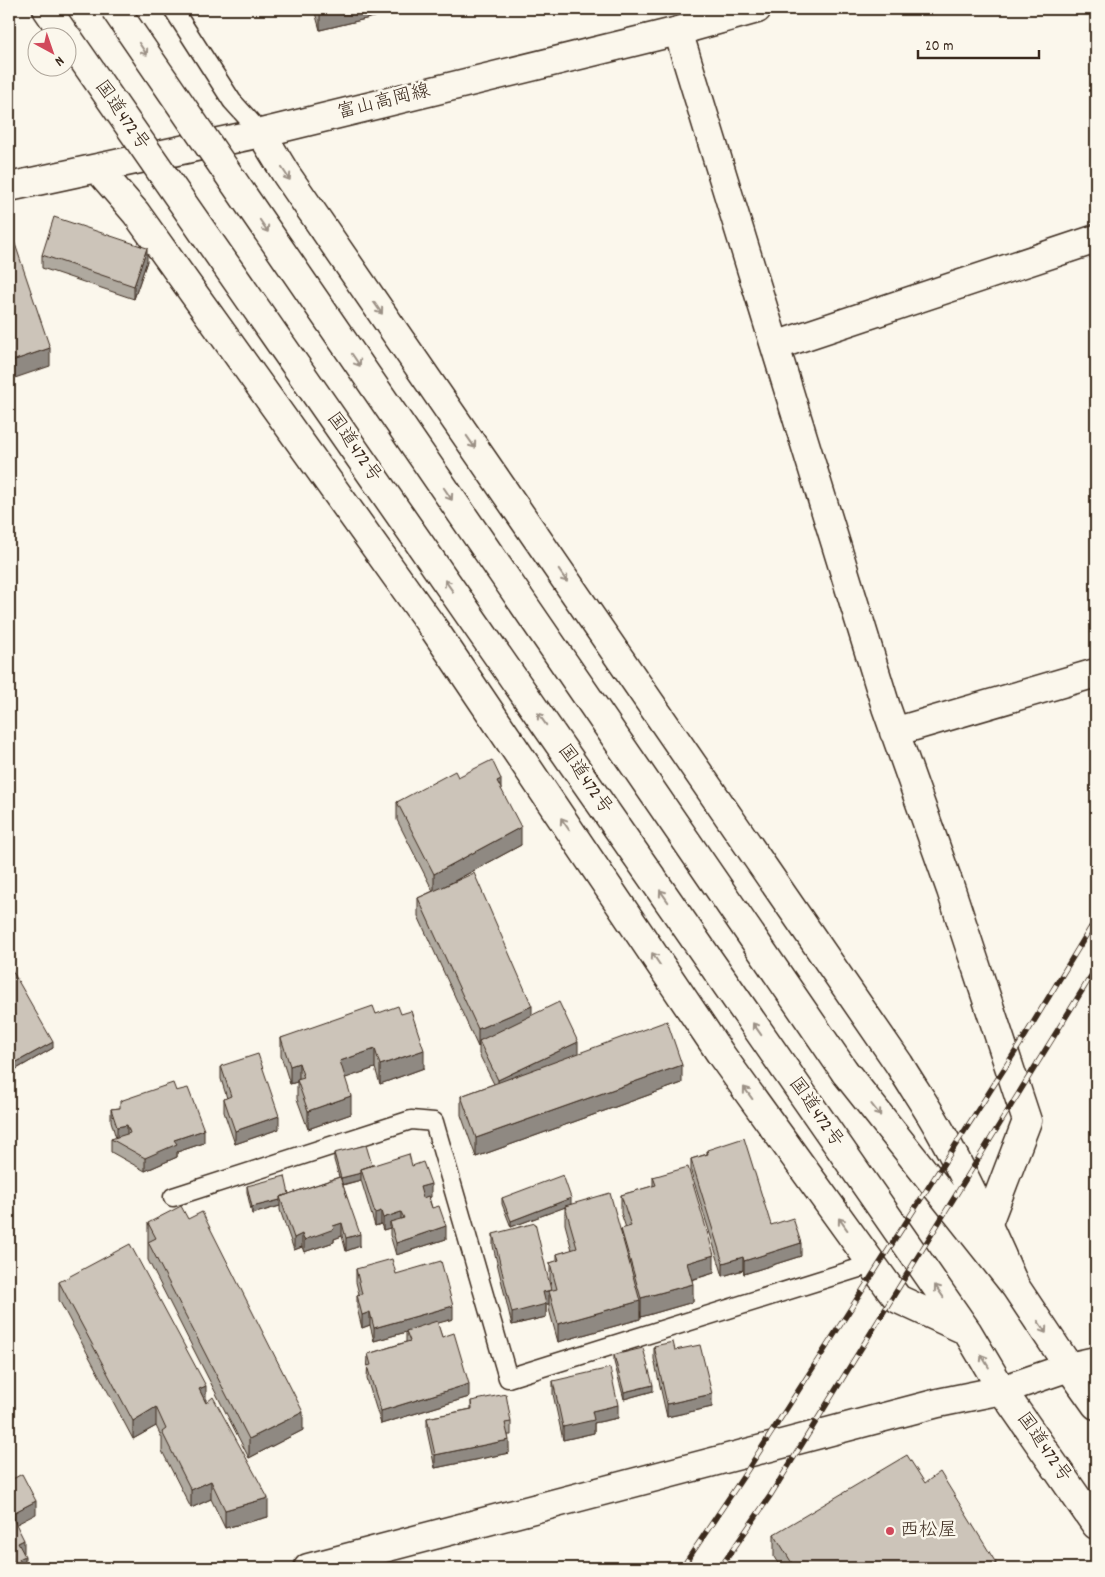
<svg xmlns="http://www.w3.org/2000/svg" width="1105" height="1577" viewBox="0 0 1105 1577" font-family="Dekko,'Klee One',sans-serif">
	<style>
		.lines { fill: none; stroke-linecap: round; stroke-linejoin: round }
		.lane-casing { stroke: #3b2a1e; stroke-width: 21 }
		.street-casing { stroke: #3b2a1e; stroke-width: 31 }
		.secondary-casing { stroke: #3b2a1e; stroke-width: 31 }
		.primary-casing { stroke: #3b2a1e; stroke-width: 31 }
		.highway-casing { stroke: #3b2a1e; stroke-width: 31 }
		.lane { stroke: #fbf7ec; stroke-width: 18 }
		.street { stroke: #fbf7ec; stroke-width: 28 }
		.secondary { stroke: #fbf7ec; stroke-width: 28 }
		.primary { stroke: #fbf7ec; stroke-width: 28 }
		.highway { stroke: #fbf7ec; stroke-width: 28 }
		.rail-casing { stroke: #3b2a1e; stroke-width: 5.5 }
		.rail { stroke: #fbf7ec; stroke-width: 4; stroke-dasharray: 11; stroke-linecap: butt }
		.highway-bridge-casing { stroke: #3b2a1e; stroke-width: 31; stroke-linecap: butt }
		.highway-bridge { stroke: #fbf7ec; stroke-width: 28 }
		.wall { fill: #afa99f; stroke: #3b2a1e }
		.shaded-wall { fill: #8f8982; stroke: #3b2a1e }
		.building { fill: #ccc4b9; stroke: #3b2a1e }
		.oneway { stroke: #9b9085 }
		.poi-dot { fill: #d1495b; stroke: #fbf7ec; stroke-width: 2 }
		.labels { text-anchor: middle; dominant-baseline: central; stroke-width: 5; stroke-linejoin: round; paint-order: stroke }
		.street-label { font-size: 19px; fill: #3b2a1e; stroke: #fbf7ec }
		.poi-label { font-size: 19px; fill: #3b2a1e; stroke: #fbf7ec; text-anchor: start }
	</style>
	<rect width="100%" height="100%" fill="#fbf7ec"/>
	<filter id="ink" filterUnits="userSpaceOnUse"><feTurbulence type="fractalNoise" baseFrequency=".02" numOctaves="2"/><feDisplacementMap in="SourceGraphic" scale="10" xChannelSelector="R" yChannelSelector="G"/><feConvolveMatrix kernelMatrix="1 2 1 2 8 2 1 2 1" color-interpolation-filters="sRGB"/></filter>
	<g filter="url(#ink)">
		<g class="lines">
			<defs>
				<path id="lane" d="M173 9 232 101 261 133
					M173 1197 411 1120 434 1122 508 1378 872 1264"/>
				<path id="street" d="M678 31 886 707 951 890 1027 1121 988 1223
					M775 346 1096 239
					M894 732 1096 673"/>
				<path id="secondary" d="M308 1568 938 1403 1002 1390 1069 1367 1096 1361"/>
				<path id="primary" d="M9 187 261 133 678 31 757 9"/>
				<path id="highway" d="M47 9 67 38
					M261 133 286 174 899 1064C912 1086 927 1107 939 1129 968 1180 992 1233 1015 1286
					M98 169 136 213 434 629 722 1056 888 1286 898 1299 967 1331
					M785 1069 967 1331 1002 1390 1096 1525
					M845 1072 1015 1286 1069 1367 1096 1405"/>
			</defs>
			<use href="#lane" class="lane-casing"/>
			<use href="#street" class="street-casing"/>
			<use href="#secondary" class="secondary-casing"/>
			<use href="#primary" class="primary-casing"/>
			<use href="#highway" class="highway-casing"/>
			<use href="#lane" class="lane"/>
			<use href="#street" class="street"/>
			<use href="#secondary" class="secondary"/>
			<use href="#primary" class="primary"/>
			<use href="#highway" class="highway"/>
			<defs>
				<path id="rail" d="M682 1568 743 1477 1022 1041 1096 919
					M720 1568 770 1496 1096 968"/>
			</defs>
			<use href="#rail" class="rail-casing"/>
			<use href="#rail" class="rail"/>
			<defs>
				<path id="highway-bridge" d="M115 9 845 1072
					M68 38 785 1069"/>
			</defs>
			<use href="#highway-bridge" class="highway-bridge-casing"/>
			<use href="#highway-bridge" class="highway-bridge"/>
		</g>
		<path class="wall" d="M314 9H407L320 30Z
			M42 255 147 261 134 299 42 268Z
			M458 777 501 789 521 845 451 883 532 1015 578 1054 682 1083 476 1157 461 1115V1096L494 1084 479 1054V1046L478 1047 418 916V898L433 891 397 820V802Z
			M9 965 53 1048 13 1071 9 1063Z
			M376 1014H401L424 1068 380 1084 375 1068 345 1078 351 1114 308 1129 297 1099V1082L290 1084 281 1056V1038Z
			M221 1066 279 1129 235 1144 224 1112V1099L227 1098 221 1079Z
			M1096 1068V1122L1092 1082V1069Z
			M120 1108 204 1143 177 1152V1157L145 1171 111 1152V1139L116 1138 111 1121V1109Z
			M707 1150 771 1225 801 1256 744 1274 743 1270 723 1276 691 1172V1159L707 1154Z
			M334 1153 372 1165 412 1166 431 1197H429L432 1208 446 1239 396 1255 390 1235V1228L383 1230 381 1224 375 1226 361 1180 343 1185 360 1246 346 1251 342 1236 334 1239V1242L304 1252 302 1247 294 1250 280 1210V1206L252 1214 247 1192V1186L289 1194 339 1177 334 1160Z
			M653 1177 714 1273 692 1280 693 1302 641 1317 640 1311V1319L558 1342 549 1309V1304H546V1317L512 1325 493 1246V1234L551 1290H552L550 1281V1263L557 1261V1254L572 1250 565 1224V1207L511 1227 502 1204V1198L571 1204 621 1234V1229L626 1228 621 1213V1195L653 1186Z
			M148 1223 303 1430 249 1458 148 1260Z
			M356 1269 396 1274 453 1319 437 1323 442 1337 469 1397 381 1424 367 1379 368 1354 406 1342V1332L374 1341 370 1325 362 1328 357 1308V1295L359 1294 356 1282Z
			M59 1282 206 1403 268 1517 225 1528 211 1499 191 1508 162 1451V1438L156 1426 133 1439 59 1300Z
			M654 1346 675 1350 712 1407 667 1417 654 1359Z
			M614 1355 653 1391 624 1399 614 1362Z
			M553 1381 618 1418 594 1423V1433L563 1440 553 1394Z
			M471 1401 511 1422V1435H508L509 1453 435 1468 427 1431V1418L471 1409Z
			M925 1483 996 1568H781L774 1557V1534Z"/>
		<path class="shaded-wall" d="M333 9H407L320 30V12Z
			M147 248V261L134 299V286Z
			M50 348V366L9 380V362Z
			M501 779V797L497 781Z
			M521 827V845L434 892V874Z
			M532 1006V1024L479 1041V1046L478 1047V1029Z
			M53 1042V1048L13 1071V1064Z
			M578 1042V1055L498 1093V1080Z
			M375 1049V1068L340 1080V1061Z
			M424 1050V1068L380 1084V1065Z
			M299 1063V1082L297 1080V1082L290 1084V1066Z
			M682 1065V1083L476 1157V1138Z
			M351 1096V1114L308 1129V1111Z
			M279 1116V1129L235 1144V1131Z
			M127 1125V1138L117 1140V1127Z
			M204 1130V1143L177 1152V1157L145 1171V1158L174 1140Z
			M361 1173V1180L341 1185V1178Z
			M431 1184V1197L420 1200V1187Z
			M571 1198V1205L511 1227V1221Z
			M280 1200V1206L252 1214V1207Z
			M381 1211V1224L375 1226V1213Z
			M401 1212V1225L390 1222V1228L383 1230V1218Z
			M342 1223V1236L334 1239V1242L304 1252V1240L333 1226Z
			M446 1226V1239L396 1255V1243Z
			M302 1234V1247L294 1250V1238Z
			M360 1234V1246L346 1251V1238Z
			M801 1243V1256L744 1274V1261Z
			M714 1255V1273L687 1281V1263Z
			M743 1257V1270L723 1276V1263Z
			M693 1284V1302L641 1317V1298Z
			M549 1291V1304H546V1317L512 1325V1313L543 1292Z
			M640 1301V1319L558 1342V1324Z
			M453 1306V1319L374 1341V1328Z
			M370 1312V1325L362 1328V1315Z
			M469 1384V1397L381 1424V1411Z
			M653 1385V1391L624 1399V1392Z
			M206 1386V1404L199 1389Z
			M712 1394V1407L667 1417V1404Z
			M618 1405V1418L594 1423V1433L563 1440V1427L592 1411Z
			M156 1407V1426L133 1439V1421Z
			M303 1412V1430L249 1458V1439Z
			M509 1440V1453L435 1468V1455Z
			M211 1481V1499L191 1508V1490Z
			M268 1498V1517L225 1528V1510Z
			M36 1501V1514L11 1527V1514Z
			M24 1540V1553L18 1556V1543Z
			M25 1556V1568H11L19 1559Z
			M996 1563V1568H988Z"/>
		<path class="building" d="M319 9H333L320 12Z
			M54 217 147 248 134 286 42 255Z
			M9 226 50 348 9 362Z
			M492 760 501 779 497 781 521 827 434 874 397 802 455 771 458 777Z
			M474 873 532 1006 478 1029 418 898Z
			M9 965 53 1042 13 1064 9 1056Z
			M559 1002 578 1042 498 1080 479 1041Z
			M373 1006 376 1014 398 1006 401 1014 411 1011 424 1050 380 1065 375 1049 340 1061 351 1096 308 1111 297 1080 304 1078 299 1063 290 1066 281 1038Z
			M667 1021 682 1065 476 1138 461 1096Z
			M258 1054 279 1116 235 1131 224 1099 231 1096 221 1066Z
			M1096 1068V1110L1092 1069Z
			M173 1083 176 1091 188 1088 204 1130 174 1140 177 1144 145 1158 111 1139 130 1133 127 1125 117 1127 111 1109 120 1108V1101Z
			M744 1138 771 1225 793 1218 801 1243 744 1261 743 1257 723 1263 691 1159 708 1154 707 1150Z
			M366 1145 372 1165 361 1169V1173L341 1178 334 1153Z
			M409 1154 412 1166 423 1162 431 1184 420 1187 423 1198 428 1196 432 1208 439 1206 446 1226 396 1243 390 1222 404 1218 401 1212 383 1218 381 1211 375 1213 361 1169Z
			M688 1167 714 1255 687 1263 693 1284 641 1298 621 1229 631 1226 621 1195 656 1185 653 1177Z
			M563 1175 571 1198 511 1221 502 1198Z
			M285 1176 289 1194 280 1197V1200L252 1207 247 1186Z
			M340 1177 360 1234 346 1238 342 1223 333 1226 334 1229 304 1240 302 1234 294 1238 280 1197Z
			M610 1193 640 1301 558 1324 549 1291 557 1289 550 1263 559 1260 557 1254 577 1248 565 1206Z
			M181 1206 188 1219 202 1212 303 1412 249 1439 148 1242 156 1238 148 1223Z
			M535 1223 551 1290 543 1292 546 1304 512 1313 493 1234Z
			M130 1244 206 1386 199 1389 206 1403 213 1397 268 1498 225 1510 211 1481 191 1490 162 1432 166 1429 156 1407 133 1421 59 1282Z
			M392 1259 396 1274 441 1261 453 1306 374 1328 370 1312 362 1315 357 1295 362 1294 356 1269Z
			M437 1321 442 1337 454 1333 469 1384 381 1411 367 1366 371 1365 368 1354 410 1341 406 1331Z
			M673 1342 675 1350 700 1345 712 1394 667 1404 654 1346Z
			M643 1348 653 1385 624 1392 614 1355Z
			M610 1368 618 1405 592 1411 594 1420 563 1427 553 1381Z
			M506 1394 511 1422 505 1423 509 1440 435 1455 427 1418 472 1409 471 1401Z
			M907 1455 925 1483 940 1472 996 1563 988 1568H795L774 1534Z
			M22 1474 36 1501 11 1514 24 1540 18 1543 25 1556 19 1559 21 1563 11 1568H9V1481Z"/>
		<defs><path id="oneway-shaft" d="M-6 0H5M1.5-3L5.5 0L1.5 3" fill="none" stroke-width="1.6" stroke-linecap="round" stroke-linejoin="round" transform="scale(1.25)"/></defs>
		<g class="oneway">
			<use href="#oneway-shaft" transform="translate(143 49) rotate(56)"/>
			<use href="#oneway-shaft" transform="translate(286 174) rotate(57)"/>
			<use href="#oneway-shaft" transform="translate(264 226) rotate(56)"/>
			<use href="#oneway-shaft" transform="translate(378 308) rotate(55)"/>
			<use href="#oneway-shaft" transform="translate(356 360) rotate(56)"/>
			<use href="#oneway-shaft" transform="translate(471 442) rotate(55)"/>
			<use href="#oneway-shaft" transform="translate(448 494) rotate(56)"/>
			<use href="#oneway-shaft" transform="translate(563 576) rotate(55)"/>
			<use href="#oneway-shaft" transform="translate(449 586) rotate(-125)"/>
			<use href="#oneway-shaft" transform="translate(542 719) rotate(-125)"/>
			<use href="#oneway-shaft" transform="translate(565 824) rotate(-124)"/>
			<use href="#oneway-shaft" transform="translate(664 896) rotate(-125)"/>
			<use href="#oneway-shaft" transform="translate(656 959) rotate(-124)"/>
			<use href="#oneway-shaft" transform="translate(757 1029) rotate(-125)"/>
			<use href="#oneway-shaft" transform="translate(748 1093) rotate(-126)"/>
			<use href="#oneway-shaft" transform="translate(876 1110) rotate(52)"/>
			<use href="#oneway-shaft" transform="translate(843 1224) rotate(-126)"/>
			<use href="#oneway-shaft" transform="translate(939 1291) rotate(-125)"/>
			<use href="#oneway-shaft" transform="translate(1042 1327) rotate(56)"/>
			<use href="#oneway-shaft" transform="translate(985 1361) rotate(-121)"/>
		</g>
	</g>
	<circle class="poi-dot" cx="890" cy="1531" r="5"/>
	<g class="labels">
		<g class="street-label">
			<text transform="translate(384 103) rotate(-14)">富山高岡線</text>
			<text transform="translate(121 116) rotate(55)">国道472号</text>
			<text transform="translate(353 448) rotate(55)">国道472号</text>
			<text transform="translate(584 780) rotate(55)">国道472号</text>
			<text transform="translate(815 1113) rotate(55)">国道472号</text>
			<text transform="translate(1043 1448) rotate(55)">国道472号</text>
		</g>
		<g class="poi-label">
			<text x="900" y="1531">西松屋</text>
		</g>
	</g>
	<rect width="1105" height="1577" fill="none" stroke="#fbf7ec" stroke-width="30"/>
	<rect x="15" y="15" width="1075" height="1547" fill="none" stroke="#3b2a1e" stroke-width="2" filter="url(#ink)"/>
	<g transform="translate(52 52) rotate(140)"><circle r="24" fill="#fbf7ec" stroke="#aea59a"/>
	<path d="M0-4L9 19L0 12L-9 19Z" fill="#d1495b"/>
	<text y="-8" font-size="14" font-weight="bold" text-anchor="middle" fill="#3b2a1e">N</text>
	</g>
	<path d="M918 50v8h121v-8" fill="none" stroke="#3b2a1e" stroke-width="2.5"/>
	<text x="925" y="50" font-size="15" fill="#3b2a1e" stroke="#fbf7ec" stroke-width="4" paint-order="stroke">20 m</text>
</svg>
